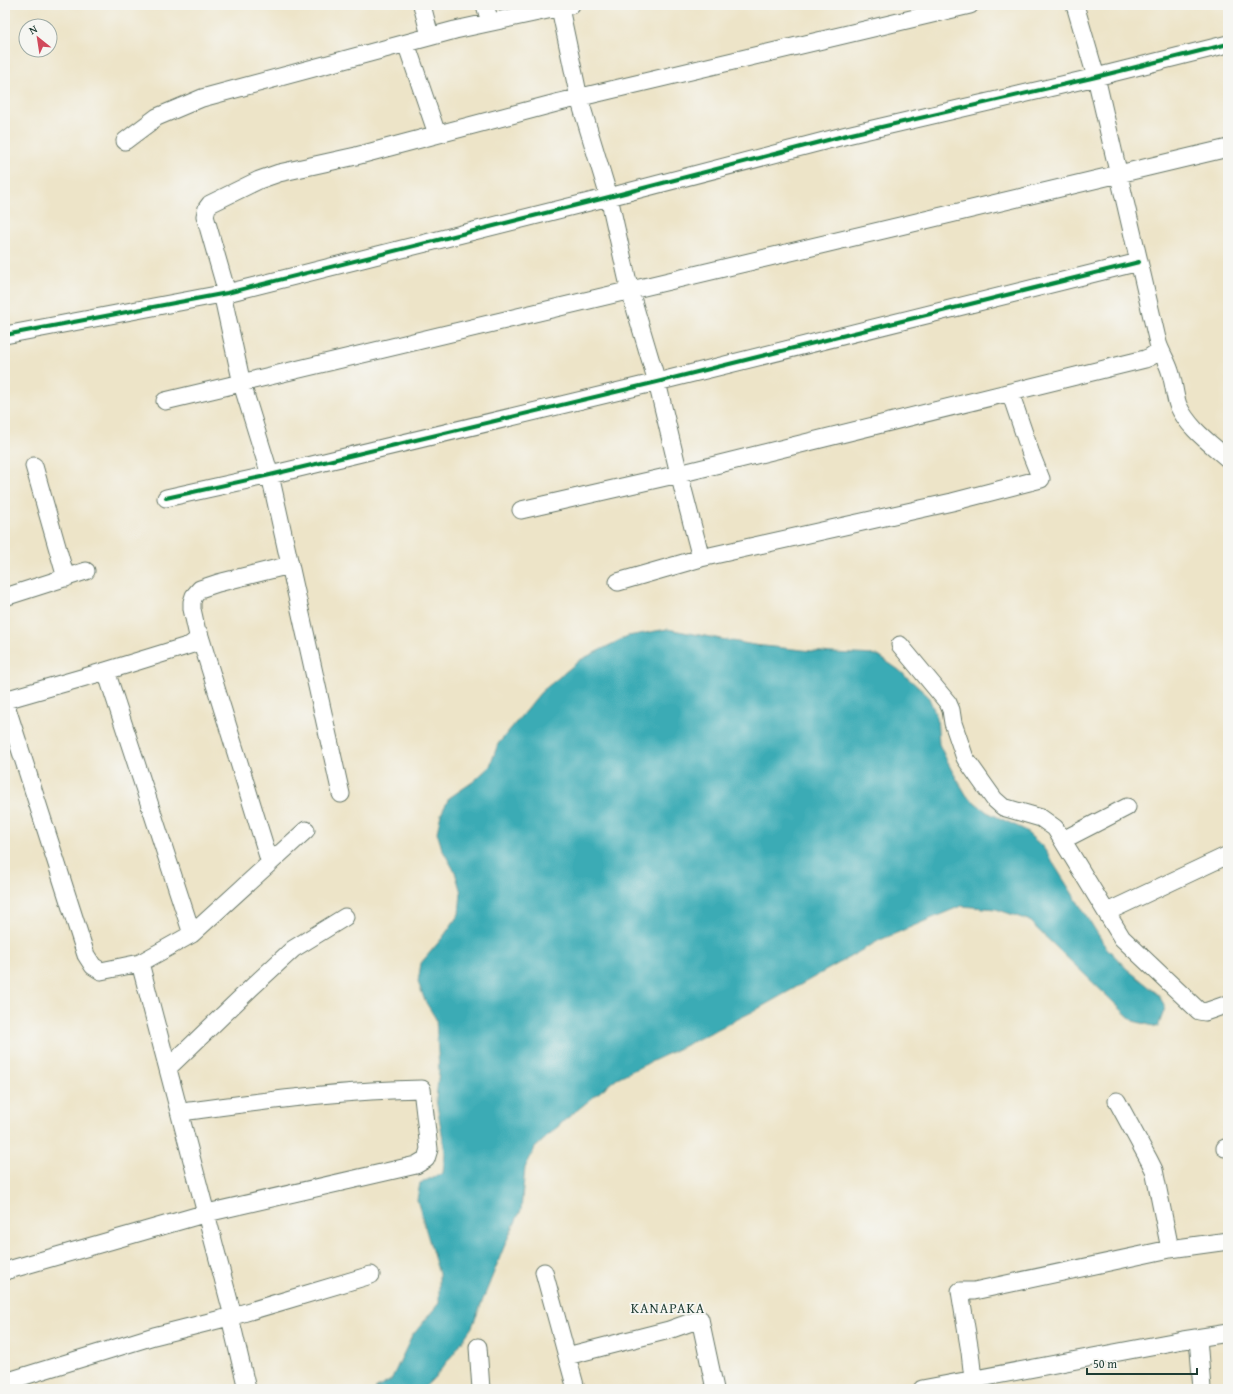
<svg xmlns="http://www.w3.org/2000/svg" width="1233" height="1394" viewBox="0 0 1233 1394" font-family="'Gentium Book Plus',serif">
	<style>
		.water { fill: #3aabb5; stroke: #2c7474 }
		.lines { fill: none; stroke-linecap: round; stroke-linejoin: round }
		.minor-casing { stroke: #677768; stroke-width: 19 }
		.minor { stroke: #fff; stroke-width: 17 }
		.cycleway-casing { stroke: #f6f6f2; stroke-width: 6 }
		.cycleway { stroke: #00873e; stroke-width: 4 }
		.labels { text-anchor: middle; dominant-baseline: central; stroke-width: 3.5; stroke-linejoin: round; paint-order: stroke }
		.neighbourhood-label { font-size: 14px; letter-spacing: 1px; fill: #1f3d34; stroke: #f6f6f2 }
	</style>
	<rect width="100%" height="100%" fill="#f6f6f2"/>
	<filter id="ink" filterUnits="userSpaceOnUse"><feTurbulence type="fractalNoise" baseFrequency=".025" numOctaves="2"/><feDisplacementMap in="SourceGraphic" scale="8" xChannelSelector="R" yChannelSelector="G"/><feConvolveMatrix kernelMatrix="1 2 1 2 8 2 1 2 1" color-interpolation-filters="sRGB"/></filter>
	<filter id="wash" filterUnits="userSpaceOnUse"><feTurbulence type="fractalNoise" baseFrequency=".012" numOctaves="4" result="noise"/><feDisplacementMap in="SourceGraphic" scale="16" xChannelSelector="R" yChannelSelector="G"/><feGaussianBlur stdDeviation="0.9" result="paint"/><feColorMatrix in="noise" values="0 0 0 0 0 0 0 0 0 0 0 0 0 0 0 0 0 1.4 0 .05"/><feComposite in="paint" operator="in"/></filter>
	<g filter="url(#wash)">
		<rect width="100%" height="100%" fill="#ede4c8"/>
		<path class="water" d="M667 629 754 645 832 653 877 655 899 670 928 696 937 717 939 744 951 769 967 796 987 812 1023 829 1043 847 1106 947 1127 969 1159 995 1165 1008 1158 1027 1133 1021 1028 920 996 909 961 906 880 940 754 1011 678 1049 617 1078 565 1120 535 1148 525 1168 521 1210 506 1242 472 1327 454 1353 435 1377 423 1389H375L391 1380 412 1336 439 1303V1274L417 1200 420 1183 443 1173 445 1152 436 1099 439 1070 436 1019 425 1001 418 982 421 963 443 937 459 914 461 893 455 872 442 849 437 832 441 814 449 798 474 781 490 766 498 744 541 692 580 660 628 636Z"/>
	</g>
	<g filter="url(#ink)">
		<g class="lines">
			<defs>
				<path id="minor" d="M422 5 430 36
					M485 5 490 22
					M1075 5 1096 77 1158 343C1161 353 1167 361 1170 371 1174 382 1174 394 1178 405 1188 428 1210 443 1228 459
					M560 8 579 98 609 197 630 291 657 382 679 474 701 558
					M406 43 437 134
					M125 141 157 117 202 98 455 30 571 5
					M222 293 242 384 270 475 341 794
					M227 293 205 216 207 208 210 204 259 180 279 173 356 156 560 102 970 5
					M5 335 227 293 609 197 847 135 1096 77 1228 44
					M165 401 1228 148
					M34 466 66 578
					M166 498 270 475 657 382 1139 262
					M521 510 679 474 1145 359 1150 357 1160 350
					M618 582 701 558 952 502 1041 479 1031 454 1010 392
					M5 597 86 571
					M199 633 270 863
					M900 645 948 703 951 710 953 723 965 758 994 799 1003 807 1041 818 1055 828 1122 938 1199 1011 1205 1012 1228 1004
					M106 671 192 934
					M5 700 106 671 190 645 197 640 198 636 192 609V602L194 596 200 589 218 583 290 565
					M5 702 86 955 93 966 101 971 140 963 233 1316
					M1063 840 1127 807
					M1107 912 1228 855
					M140 963 192 934 306 830
					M168 1068 251 988 293 949 345 917
					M1117 1101 1149 1160 1154 1170 1170 1249
					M1225 1148 1228 1147
					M5 1271 207 1213 416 1165 426 1159 429 1149 422 1089C344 1090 266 1101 189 1111
					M544 1272 576 1389
					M230 1317 247 1389
					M1198 1338 1202 1389
					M478 1347 481 1389
					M567 1356 669 1330 700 1319 715 1389
					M973 1379 970 1352 960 1291H974L1170 1249 1228 1241
					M5 1382 154 1336 233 1316 371 1275
					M922 1389 1183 1340 1228 1333"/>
			</defs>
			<use href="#minor" class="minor-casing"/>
			<use href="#minor" class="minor"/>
			<defs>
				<path id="cycleway" d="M5 335 227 293 609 197 847 135 1096 77 1228 44
					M166 498 270 475 657 382 1139 262"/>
			</defs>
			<use href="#cycleway" class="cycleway-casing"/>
			<use href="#cycleway" class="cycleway"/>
		</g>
	</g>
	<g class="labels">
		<g class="neighbourhood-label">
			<text x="668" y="1308">KANAPAKA</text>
		</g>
	</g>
	<rect width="1233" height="1394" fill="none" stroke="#f6f6f2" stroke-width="20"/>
	<g transform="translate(38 38) rotate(330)"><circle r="19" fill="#f6f6f2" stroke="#a0aca6"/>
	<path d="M0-3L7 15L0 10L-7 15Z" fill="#d1495b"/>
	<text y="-6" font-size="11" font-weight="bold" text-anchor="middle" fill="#1f3d34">N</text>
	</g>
	<path d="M1087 1368v6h110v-6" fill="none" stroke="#1f3d34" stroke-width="2"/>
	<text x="1093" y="1368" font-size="12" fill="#1f3d34" stroke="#f6f6f2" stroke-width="3" paint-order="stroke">50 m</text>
</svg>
